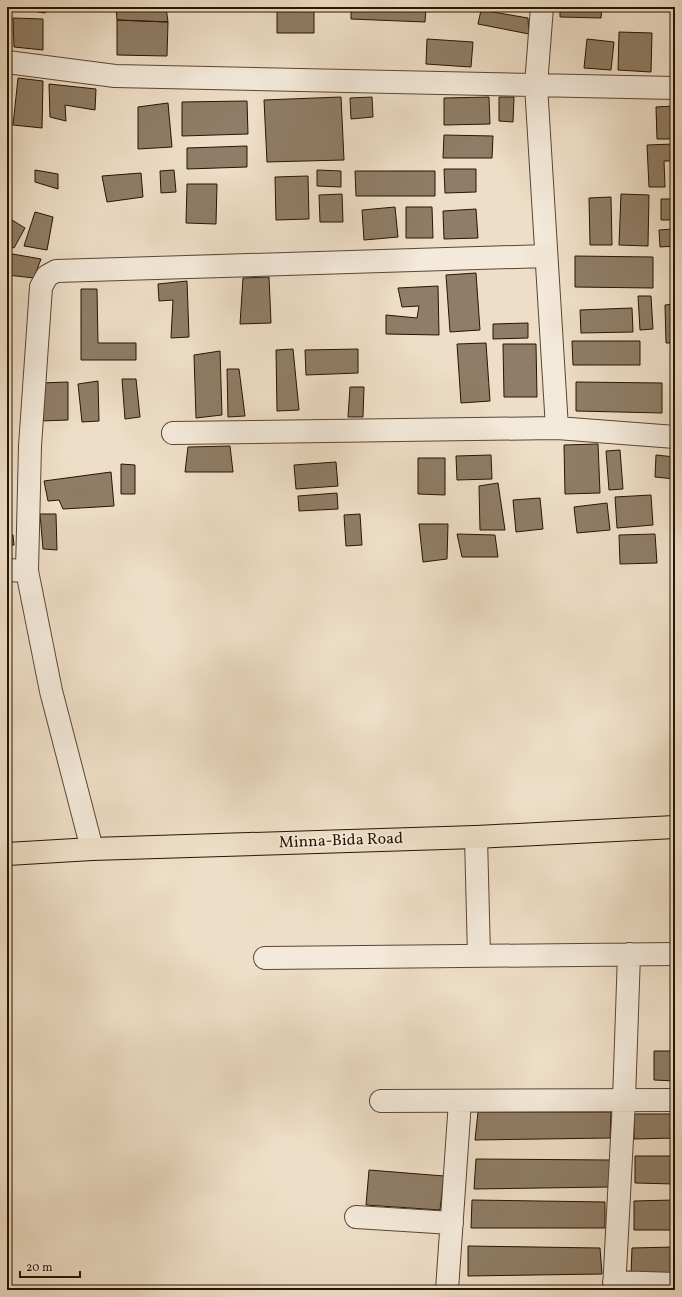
<svg xmlns="http://www.w3.org/2000/svg" width="682" height="1297" viewBox="0 0 682 1297" font-family="Vollkorn,serif">
	<style>
		.building { fill: #8f7d67; stroke: #291400 }
		.lines { fill: none; stroke-linecap: round; stroke-linejoin: round }
		.minor-casing { stroke: #5a4632; stroke-width: 24 }
		.major-casing { stroke: #291400; stroke-width: 24 }
		.minor { stroke: #f4eadb; stroke-width: 22 }
		.major { stroke: #eedec7; stroke-width: 22 }
		.labels { text-anchor: middle; dominant-baseline: central; stroke-width: 3; stroke-linejoin: round; paint-order: stroke }
		.street-label { font-size: 16px; fill: #291400; stroke: #f4eadb }
	</style>
	<rect width="100%" height="100%" fill="#eedec7"/>
	<filter id="stains"><feTurbulence type="fractalNoise" baseFrequency=".005" numOctaves="4"/><feColorMatrix values="0 0 0 0 .2 0 0 0 0 .09 0 0 0 0 .02 0 0 0 .5 -.17"/></filter>
	<radialGradient id="worn" r=".72"><stop offset=".6" stop-color="#630" stop-opacity="0"/><stop offset="1" stop-color="#630" stop-opacity=".3"/></radialGradient>
	<path class="building" d="M7 7H46L45 13Z
		M116 7H166L168 22 117 20Z
		M277 7H314V33H277Z
		M351 7H426L425 22 351 19Z
		M560 7H602L601 18 560 17Z
		M481 10 528 18 529 34 478 24Z
		M13 18 43 19V50L14 47Z
		M117 20 168 22 167 56 117 55Z
		M619 32 652 33 651 72 618 70Z
		M427 39 473 42 471 67 426 64Z
		M587 39 614 42 611 70 584 68Z
		M18 78 43 81 42 128 13 125Z
		M49 84 96 89 95 110 65 105 66 121 50 117Z
		M341 97 344 160 267 162 264 100Z
		M372 97 373 117 351 119 350 98Z
		M489 97 490 124 444 125V98Z
		M499 97H514L513 122 499 121Z
		M247 101 248 134 182 136V102Z
		M168 103 172 147 138 149V107Z
		M675 106V139H657L656 107Z
		M444 135 493 136 492 158H443Z
		M675 144V161H664L665 187H649L647 145Z
		M247 146V167L187 169V148Z
		M444 169H476V192L445 193Z
		M35 170 58 174V189L35 182Z
		M174 170 176 192 161 193 160 171Z
		M317 170 341 171V187L317 186Z
		M355 171H435V196H356Z
		M141 173 143 197 107 202 102 176Z
		M308 176 309 219 276 220 275 177Z
		M187 184H217L216 224 186 223Z
		M342 194 343 222H320L319 195Z
		M621 194 649 195 648 246 619 245Z
		M611 197 612 245H590L589 198Z
		M661 199H675V220H661Z
		M395 207 398 237 364 240 362 210Z
		M406 207H432L433 238H406Z
		M476 209 478 238 444 239 443 211Z
		M35 212 53 217 47 250 24 246Z
		M7 217 25 228 14 248 7 244Z
		M673 229 675 246 660 247 659 230Z
		M7 253 41 259 34 278 7 275Z
		M575 256 653 257V288L575 287Z
		M476 273 480 330 450 332 446 275Z
		M269 277 271 323 240 324 243 278Z
		M187 281 189 337 171 338 173 300 159 301 158 284Z
		M438 286 439 335 386 334V315L417 318 419 306 402 307 398 288Z
		M81 289H97L98 343H136V360H81Z
		M638 296H651L653 329 640 330Z
		M675 304V343H666L665 305Z
		M632 308 633 332 581 333 580 310Z
		M528 323V338L493 339V324Z
		M572 341H640V365H573Z
		M486 343 490 401 461 403 457 344Z
		M503 344H536L537 397H504Z
		M293 349 299 410 277 411 276 350Z
		M358 349V373L306 375 305 350Z
		M220 351 222 415 196 418 194 355Z
		M227 369H239L245 416 228 417Z
		M122 379H136L140 417 125 419Z
		M98 381 99 421 82 422 78 384Z
		M68 382V420L40 421V383Z
		M576 382 662 383V413L576 411Z
		M350 387H364L363 417H348Z
		M598 444 600 493 565 494 564 445Z
		M230 446 233 472H185L188 447Z
		M620 450 623 489 609 490 606 451Z
		M491 455 492 479 457 480 456 456Z
		M656 455 675 457V479L655 477Z
		M418 458H445V495L418 494Z
		M336 462 338 486 296 489 294 465Z
		M121 464 135 465V494H121Z
		M111 472 114 506 63 509 59 500 48 501 44 481Z
		M498 483 505 530H480L479 486Z
		M337 493 338 509 299 511 298 496Z
		M651 495 653 525 617 528 615 497Z
		M540 498 543 529 516 532 513 500Z
		M607 503 610 530 577 533 574 507Z
		M40 514H56L57 550 43 549Z
		M360 514 362 545 346 546 344 515Z
		M419 524H448L447 559 423 562Z
		M457 534 495 535 498 557H462Z
		M655 534 657 563 620 564 619 535Z
		M7 535H13L14 545H7Z
		M654 1051H675V1081L654 1080Z
		M478 1112H611L610 1138 475 1140Z
		M634 1114H675V1138L634 1139Z
		M635 1156H675V1184L635 1183Z
		M476 1159 610 1160 609 1187 474 1189Z
		M369 1170 444 1176 440 1210 366 1205Z
		M472 1200 605 1202V1228H471Z
		M675 1200V1230H634V1201Z
		M468 1246 600 1248 602 1274 468 1276Z
		M675 1247V1275H631L632 1248Z"/>
	<g class="lines">
		<defs>
			<path id="minor" d="M542 7 536 85 557 428
				M7 62 115 76 675 88
				M173 433 557 428 675 437
				M7 570 27 571
				M476 837 479 956
				M92 849 51 691 27 571 30 446 41 287 47 276 56 271 546 256
				M265 958 675 954
				M381 1101 675 1100
				M356 1217 452 1223
				M614 1282 675 1284
				M447 1290 460 1101
				M614 1290 624 1100 629 954"/>
			<path id="major" d="M7 854 92 849 476 837 675 827"/>
		</defs>
		<use href="#minor" class="minor-casing"/>
		<use href="#major" class="major-casing"/>
		<use href="#minor" class="minor"/>
		<use href="#major" class="major"/>
	</g>
	<g class="labels">
		<g class="street-label">
			<text transform="translate(341 841) rotate(-2)">Minna-Bida Road</text>
		</g>
	</g>
	<rect width="682" height="1297" fill="none" stroke="#eedec7" stroke-width="24"/>
	<rect x="8" y="8" width="666" height="1281" fill="none" stroke="#291400" stroke-width="2"/>
	<rect x="12" y="12" width="658" height="1273" fill="none" stroke="#291400"/>
	<path d="M20 1271v6h60v-6" fill="none" stroke="#291400" stroke-width="2"/>
	<text x="26" y="1271" font-size="12" fill="#291400" stroke="#f4eadb" stroke-width="3" paint-order="stroke">20 m</text>
	<rect width="100%" height="100%" filter="url(#stains)"/>
	<rect width="100%" height="100%" fill="url(#worn)"/>
</svg>
